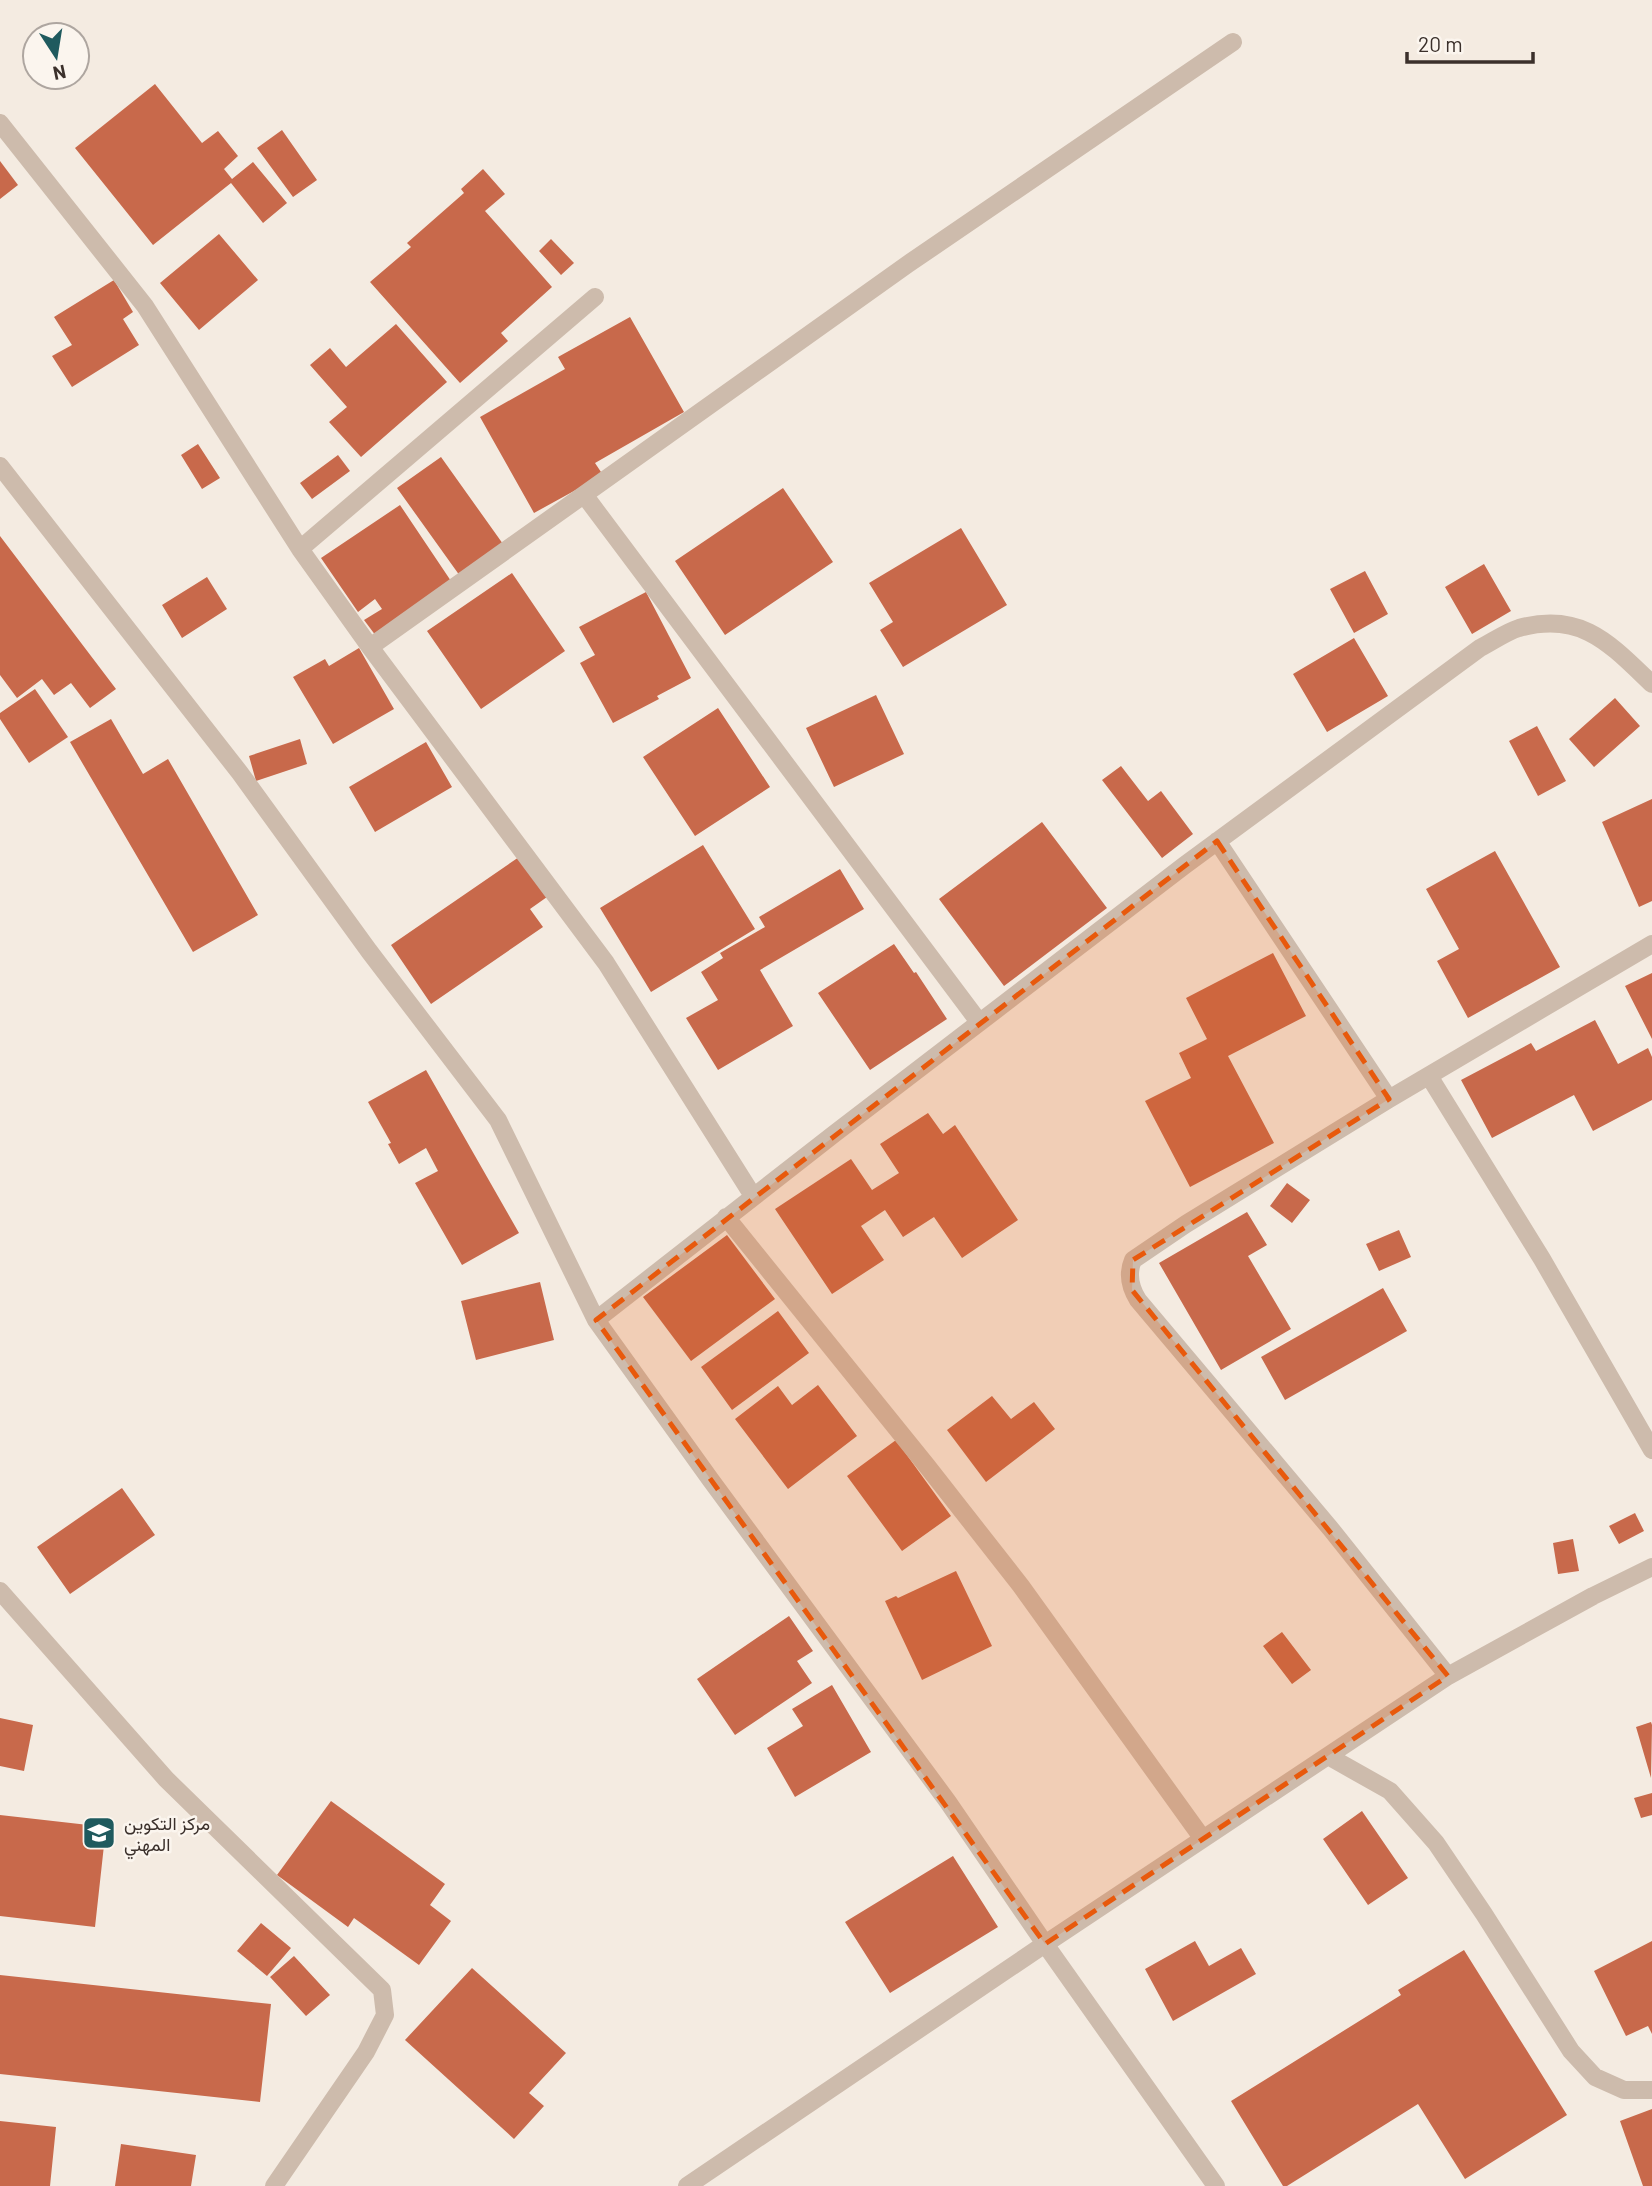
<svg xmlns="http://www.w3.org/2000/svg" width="1652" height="2186" viewBox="0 0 1652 2186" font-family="Barlow,Vazirmatn,sans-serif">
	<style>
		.building { fill: #c8694b }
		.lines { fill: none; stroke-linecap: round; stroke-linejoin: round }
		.minor { stroke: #cdbbac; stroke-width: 18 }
		.marked { fill: #e8590c; fill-opacity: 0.2; stroke: #e8590c; stroke-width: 5; stroke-dasharray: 14 9; stroke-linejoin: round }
		.labels { text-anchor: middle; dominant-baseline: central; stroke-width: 5; stroke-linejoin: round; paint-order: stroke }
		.poi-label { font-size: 18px; fill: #3b302b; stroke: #fbf5ee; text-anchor: start }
	</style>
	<rect width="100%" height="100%" fill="#f4ebe1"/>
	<path class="building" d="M155 84 202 143 218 131 238 156 224 169 232 179 253 162 287 203 263 223 231 183 153 245 75 148Z
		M282 130 317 180 293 197 257 148Z
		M0 161 18 185 0 199Z
		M483 169 505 194 485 211 552 287 501 333 508 341 460 383 370 282 411 247 407 243 464 193 461 189Z
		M219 234 258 280 199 330 160 283Z
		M551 239 574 263 561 275 539 251Z
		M114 280 133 312 123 319 139 345 72 387 52 356 72 345 54 317Z
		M630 317 684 412 595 463 603 475 534 513 480 417 565 369 558 357Z
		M396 324 447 382 361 457 329 422 347 407 310 365 330 348 346 367Z
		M198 444 220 478 202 489 181 455Z
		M338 455 350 471 312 499 300 483Z
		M441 457 503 544 460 576 397 488Z
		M783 488 833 562 725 635 675 561Z
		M400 505 453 584 376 636 364 620 382 609 375 599 358 612 321 558Z
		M961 528 1007 605 903 667 880 630 893 622 869 583Z
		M0 536 116 689 90 708 71 683 54 695 42 679 17 698 0 675Z
		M1484 564 1511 611 1472 634 1445 587Z
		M1365 571 1388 614 1354 633 1330 589Z
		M512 573 565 651 481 709 427 631Z
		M207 577 227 609 182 638 162 605Z
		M646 592 691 678 657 696 659 699 613 723 580 663 595 655 579 627Z
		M1354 638 1388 696 1327 732 1293 674Z
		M359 648 394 709 333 744 293 677 325 659 329 666Z
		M35 689 68 737 29 763 0 719V713Z
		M876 695 904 754 834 787 806 728Z
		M1615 698 1640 726 1594 767 1569 739Z
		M718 708 770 787 695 836 643 757Z
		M111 719 143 774 168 759 258 915 193 952 70 742Z
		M1537 726 1566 781 1538 796 1509 741Z
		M300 739 307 764 256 781 249 756Z
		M426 742 452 787 375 832 349 787Z
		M1121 766 1148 801 1161 791 1193 834 1162 858 1102 780Z
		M1652 799V901L1639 907 1602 822Z
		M1042 822 1107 908 1004 986 939 899Z
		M703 845 755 929 651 992 600 908Z
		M1495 851 1560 967 1468 1018 1437 961 1459 949 1426 889Z
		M519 857 547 897 530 909 543 927 431 1004 391 945Z
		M840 869 864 909 760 970 793 1026 718 1070 686 1018 718 1000 701 972 723 958 720 953 765 927 759 917Z
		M894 944 914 973 916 972 947 1019 870 1070 818 993Z
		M1273 953 1306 1016 1228 1056 1274 1143 1190 1187 1145 1101 1191 1078 1179 1053 1207 1039 1186 998Z
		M1652 973V1039L1625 986Z
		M1595 1020 1618 1064 1648 1048 1652 1057V1100L1593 1131 1574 1095 1492 1138 1461 1080 1531 1043 1536 1051Z
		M426 1070 519 1233 462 1265 415 1183 438 1171 426 1148 399 1164 388 1144 391 1143 368 1102Z
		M928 1113 943 1134 955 1125 1018 1220 962 1258 934 1217 903 1237 885 1210 861 1226 884 1260 832 1294 775 1209 851 1159 872 1190 899 1173 880 1144Z
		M1287 1183 1310 1200 1292 1223 1270 1206Z
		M1247 1212 1267 1245 1248 1256 1291 1329 1221 1370 1159 1263Z
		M1399 1230 1411 1257 1379 1271 1366 1244Z
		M727 1235 775 1299 691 1361 643 1297Z
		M540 1282 554 1340 476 1360 461 1301Z
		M1383 1288 1407 1331 1285 1400 1261 1357Z
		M778 1311 809 1353 732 1410 701 1367Z
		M818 1385 857 1436 788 1489 735 1419 778 1386 792 1405Z
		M992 1396 1011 1419 1034 1402 1055 1429 986 1482 947 1430Z
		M896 1440 951 1516 902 1551 847 1476Z
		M122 1488 155 1535 70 1594 37 1547Z
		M1635 1513 1644 1531 1619 1544 1609 1526Z
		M1573 1539 1579 1571 1558 1574 1553 1543Z
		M956 1571 992 1646 922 1680 885 1601 896 1596 898 1598Z
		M789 1616 813 1651 797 1661 812 1683 735 1735 697 1679Z
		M1282 1632 1311 1670 1292 1684 1263 1646Z
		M832 1685 871 1752 795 1797 767 1748 803 1726 792 1709Z
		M0 1718 33 1725 24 1771 0 1766Z
		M1651 1722 1652 1725 1651 1778 1636 1727Z
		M1652 1793V1815L1641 1818 1634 1798Z
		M331 1801 445 1884 430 1905 451 1921 419 1965 354 1918 348 1927 277 1875Z
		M1362 1811 1408 1878 1368 1905 1323 1839Z
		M0 1815 106 1827 95 1927 0 1916Z
		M953 1856 998 1927 890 1993 845 1922Z
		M261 1923 291 1948 267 1976 237 1951Z
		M1195 1941 1209 1966 1241 1948 1256 1974 1173 2021 1145 1969Z
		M1652 1941V2034L1648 2026 1626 2036 1594 1971Z
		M1464 1950 1567 2115 1465 2179 1418 2104 1287 2186H1283L1231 2101 1401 1995 1398 1990Z
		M294 1956 330 1995 306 2016 270 1977Z
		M472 1968 566 2053 529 2093 544 2106 514 2139 405 2040Z
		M0 1975 271 2004 260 2102 0 2074Z
		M1652 2109V2186H1643L1620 2121Z
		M0 2121 56 2127 50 2186H0Z
		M121 2144 196 2155 191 2186H115Z"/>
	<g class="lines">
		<path class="minor" d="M0 123 145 306 300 549 370 647 606 963 753 1196
			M0 466 240 773 369 951 498 1120 596 1320 710 1479 948 1802 1045 1944 1216 2186
			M585 496 979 1022
			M300 549 595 297
			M370 647 908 264 1233 42
			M1217 841 1389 1099
			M1429 1076 1542 1259 1652 1450
			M726 1217 927 1466 1021 1586 1203 1839
			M596 1320 834 1134 1185 865 1480 648C1492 642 1506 632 1519 628 1582 611 1610 644 1652 684
			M0 1591 166 1779 382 1990 385 2015 366 2052 274 2186
			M1448 1676 1330 1528 1138 1300C1130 1287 1127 1274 1133 1260L1186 1224 1389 1099 1652 944
			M1328 1756 1390 1791 1436 1843 1484 1914 1571 2051 1595 2077 1624 2090H1652
			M687 2186 1045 1944 1448 1676 1593 1596 1652 1567"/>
	</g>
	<path class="marked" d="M1217 841 1389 1099 1133 1260 1132 1290 1448 1676 1045 1944 596 1320Z"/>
	<defs>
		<symbol id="university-square" viewBox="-11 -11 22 22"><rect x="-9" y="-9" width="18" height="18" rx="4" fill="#1f5a5e" stroke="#fbf5ee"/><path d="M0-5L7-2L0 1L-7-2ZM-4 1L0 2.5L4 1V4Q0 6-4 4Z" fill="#fff"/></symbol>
	</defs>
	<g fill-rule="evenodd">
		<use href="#university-square" x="80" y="1814" width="38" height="38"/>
	</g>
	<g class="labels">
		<g class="poi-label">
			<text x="124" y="1823">مركز التكوين<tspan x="124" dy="21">المهني</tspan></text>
		</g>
	</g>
	<g transform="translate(56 56) rotate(168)"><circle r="33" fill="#fbf5ee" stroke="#aea6a0" stroke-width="2"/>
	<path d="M0-5L12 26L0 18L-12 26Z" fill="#1f5a5e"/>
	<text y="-10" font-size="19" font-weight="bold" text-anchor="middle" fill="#3b302b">N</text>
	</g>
	<path d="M1407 52v10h126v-10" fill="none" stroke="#3b302b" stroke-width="3.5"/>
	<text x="1418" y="52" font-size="21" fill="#3b302b" stroke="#fbf5ee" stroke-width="5" paint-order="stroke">20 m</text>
</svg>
